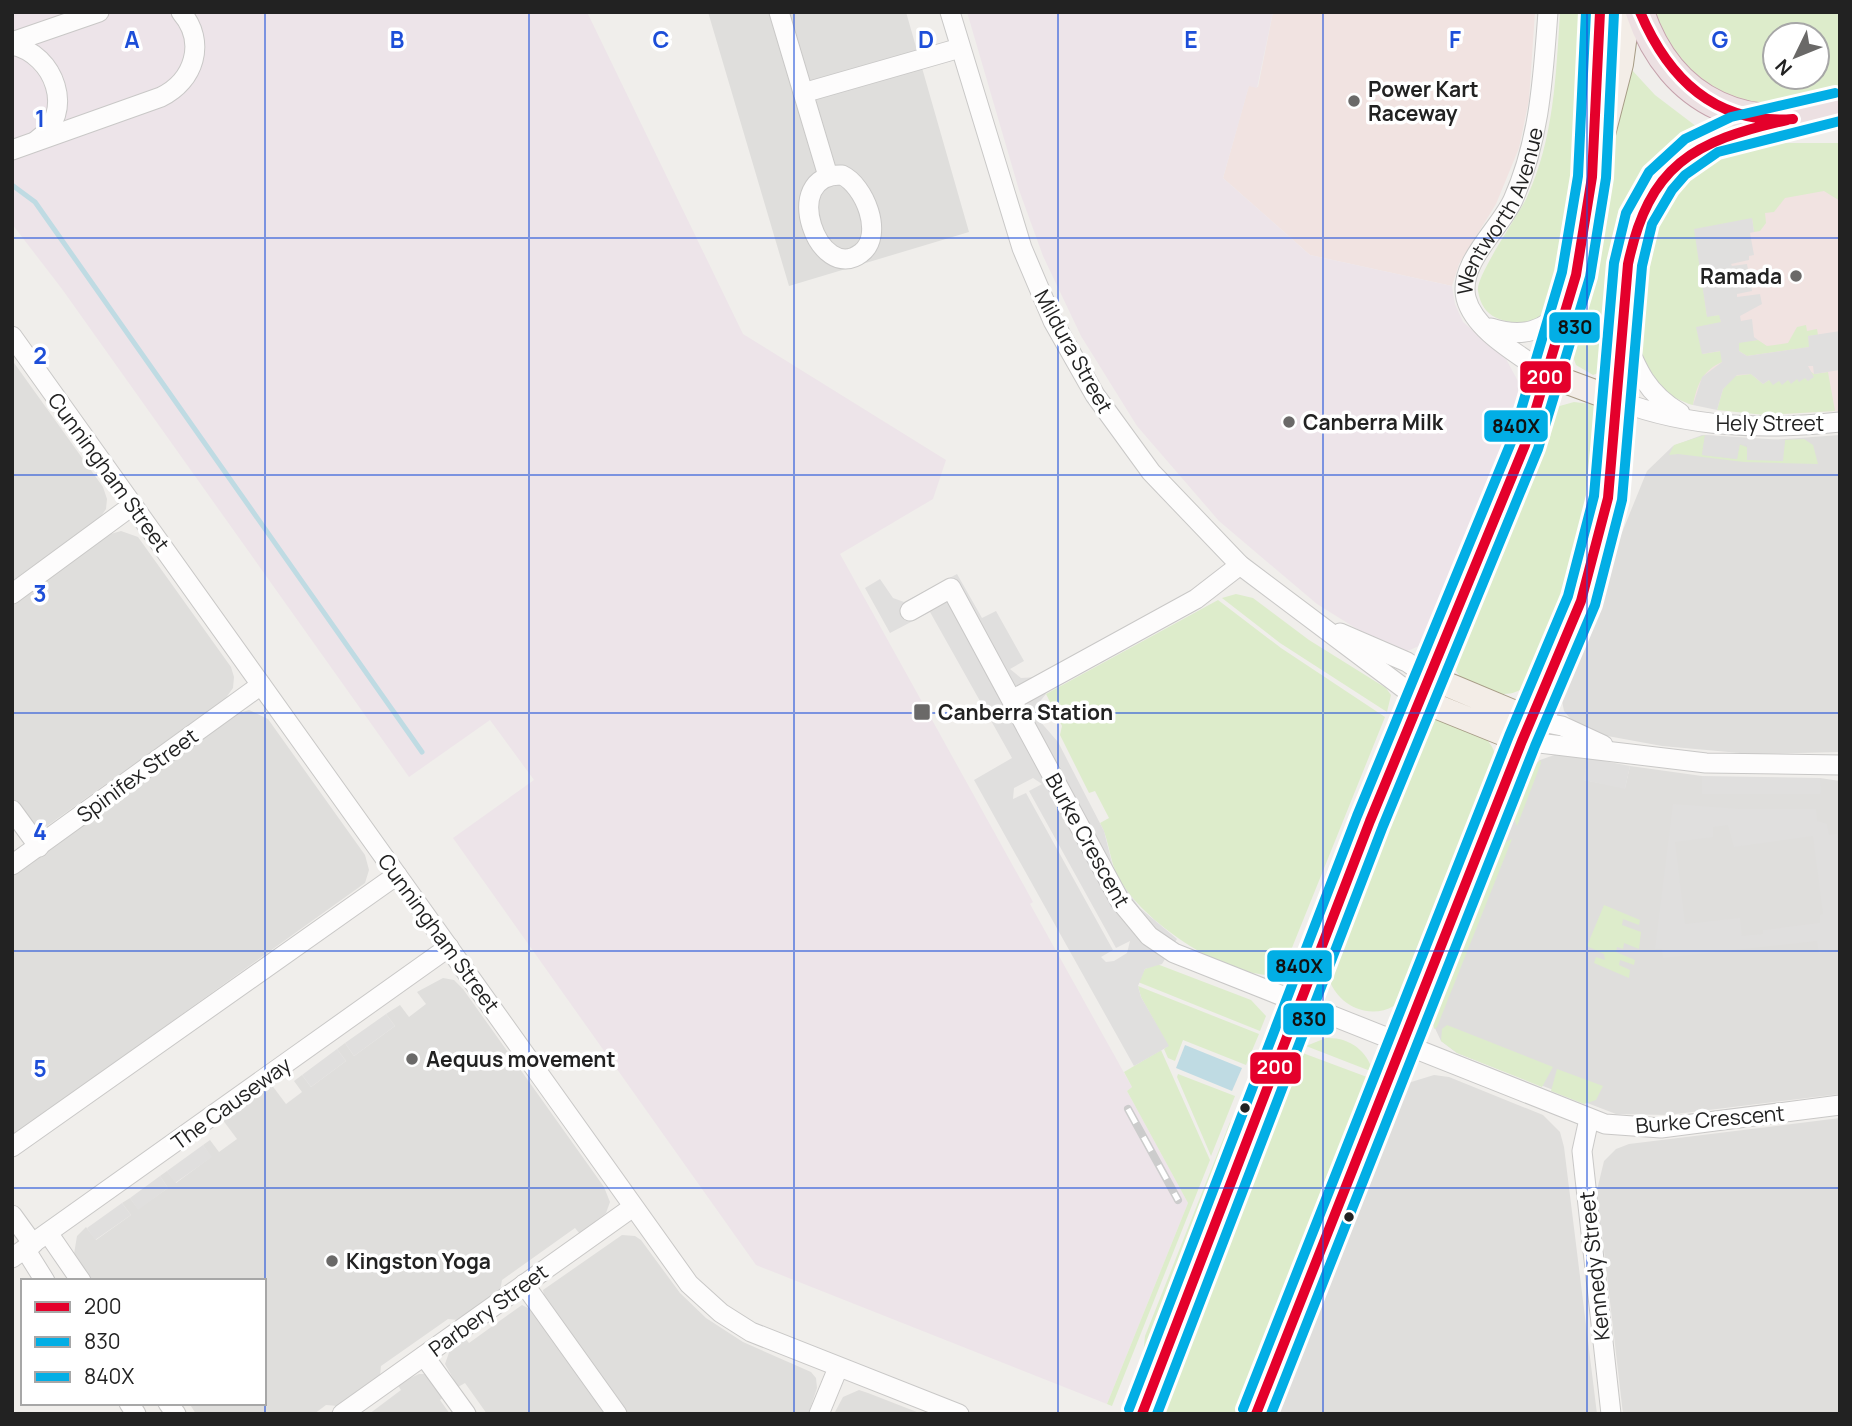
<svg xmlns="http://www.w3.org/2000/svg" width="1852" height="1426" viewBox="0 0 1852 1426" font-family="Manrope,sans-serif">
	<style>
		.residential { fill: #dfdedc }
		.commercial { fill: #f1e3e1 }
		.industrial { fill: #ede4e9 }
		.grass { fill: #ddeccb; fill-rule: evenodd }
		.parking { fill: #e0dfde; fill-rule: evenodd }
		.water { fill: #bfdbe3 }
		.lines { fill: none; stroke-linecap: round; stroke-linejoin: round }
		.stream { stroke: #bfdbe3; stroke-width: 5 }
		.minor-casing { stroke: #c9c8c7; stroke-width: 21 }
		.major-casing { stroke: #a79c86; stroke-width: 26 }
		.highway-casing { stroke: #c5a2ac; stroke-width: 30 }
		.minor { stroke: #fdfcfc; stroke-width: 19 }
		.major { stroke: #f3ede7; stroke-width: 24 }
		.highway { stroke: #ece0e2; stroke-width: 28 }
		.rail-casing { stroke: #ccc; stroke-width: 8 }
		.rail { stroke: #fff; stroke-width: 5; stroke-dasharray: 16; stroke-linecap: butt }
		.bus-1-casing { stroke: #fff; stroke-width: 16 }
		.bus-2-casing { stroke: #fff; stroke-width: 16 }
		.bus-3-casing { stroke: #fff; stroke-width: 16 }
		.bus-1 { stroke: #e4002b; stroke-width: 10 }
		.bus-2 { stroke: #02aee5; stroke-width: 10 }
		.bus-3 { stroke: #02aee5; stroke-width: 10 }
		.grid { fill: none; stroke: #1d4ed8; stroke-width: 2; stroke-opacity: 0.55 }
		.poi-dot { fill: #6a6968; stroke: #fff; stroke-width: 2.5 }
		.bus-dot { fill: #222; stroke: #fff; stroke-width: 2.5 }
		.labels { text-anchor: middle; dominant-baseline: central; stroke-width: 7; stroke-linejoin: round; paint-order: stroke }
		.poi-label { font-size: 21px; font-weight: bold; fill: #222; stroke: #fff; text-anchor: start }
		.street-label { font-size: 21px; fill: #222; stroke: #fff }
		.grid-label { font-size: 23px; text-anchor: middle; font-weight: bold; fill: #1d4ed8; stroke: #fff; stroke-width: 7; stroke-linejoin: round; paint-order: stroke }
		.line-badge { stroke: #fff; stroke-width: 2.5 }
		.badge-label { font-size: 19px; text-anchor: middle; font-weight: bold; fill: #fff }
		.pale-badge-label { font-size: 19px; text-anchor: middle; font-weight: bold; fill: #111 }
	</style>
	<rect width="100%" height="100%" fill="#f0eeeb"/>
	<path class="residential" d="M708 12H906L969 232 789 286Z
		M12 360 103 487 107 499 106 509 99 519 12 581Z
		M1702 435 1772 440 1840 435V752L1751 754 1662 746 1602 735 1574 723 1564 711 1561 696 1562 680 1647 471 1673 446Z
		M121 531 138 537 231 667 234 677 233 688 225 699 47 826 34 827 12 798V603L107 535Z
		M249 710 268 719 365 855 369 870 365 883 12 1136V874L236 714Z
		M1560 753 1588 758 1584 780 1625 788 1630 766 1702 776 1703 794H1820V778L1840 781V1094L1668 1115 1616 1114 1457 1053 1441 1041 1433 1024V1007L1525 776 1540 760Z
		M443 978 454 980 463 989 604 1187 610 1202 606 1213 580 1234 575 1228 502 1280 500 1291 458 1320 448 1319 381 1366 380 1376 338 1406 326 1405 314 1414H196L189 1403H264V1281H92L74 1254 77 1236 86 1227 96 1240 131 1215 122 1203 130 1198 138 1209 168 1188 160 1176 167 1171 176 1183 211 1157 203 1145 210 1140 219 1152 237 1139 222 1119 271 1084 286 1104 302 1092 294 1081 302 1075 311 1087 346 1061 337 1049 345 1043 354 1056 395 1026 386 1014 400 1005 409 1017 426 1004 417 992Z
		M1434 1075 1449 1077 1543 1115 1560 1132 1564 1147 1597 1414H1271L1398 1094 1408 1083Z
		M1840 1118V1414H1623L1597 1190 1604 1161 1616 1149 1629 1144Z
		M622 1235 635 1236 641 1240 680 1293 706 1318 743 1342 811 1372 816 1378 817 1388 809 1412 627 1414 545 1302 543 1290Z
		M522 1305 534 1311 608 1414H487L465 1383 458 1387 445 1364 451 1347 464 1337 469 1343Z
		M419 1374H426L446 1395 440 1400 450 1414H369L401 1390 397 1384Z
		M859 1390 868 1393 922 1414H834L843 1397Z"/>
	<path class="commercial" d="M1273 12H1535L1529 100 1519 148 1496 204 1459 264 1452 286 1310 255 1223 178 1249 85 1258 87Z
		M1767 143H1840V411L1765 415 1689 404 1638 338 1646 240 1654 216 1670 189 1685 173 1741 145Z"/>
	<path class="industrial" d="M12 12H587L743 334 946 460 933 499 840 554 1033 902 1030 904 1132 1087 1127 1091 1188 1203 1107 1404 756 1265 453 838 534 780 490 720 409 777 62 289 12 224Z
		M967 12H1273L1257 88 1249 86 1223 178 1310 255 1452 286 1455 304 1463 322 1506 359 1519 383 1522 402 1519 423 1436 630 1426 643 1405 652 1381 644 1317 604 1219 521 1137 426 1081 336 1043 256 1019 190Z"/>
	<path class="grass" d="M1560 12H1592L1582 164 1573 235 1557 304 1536 323C1510 323 1483 323 1478 291 1475 277 1518 216 1527 197 1554 139 1556 75 1560 12Z
		M1654 12H1840V93L1789 107 1734 99 1696 77 1667 43ZM1775 35H1817V77H1775Z
		M1631 69 1655 95 1701 130C1607 187 1617 259 1611 356L1608 369 1593 375 1576 365 1568 343 1607 154Z
		M1767 143H1840V201L1824 191 1785 198 1774 212 1765 213 1766 223 1760 231 1754 232 1752 219 1695 230 1707 316 1720 315 1721 323 1702 354 1721 351 1722 362C1702 371 1697 385 1693 405L1689 404 1659 391C1652 377 1641 361 1638 347 1634 331 1640 309 1641 293 1647 205 1671 151 1767 143Z
		M1806 325 1807 331 1817 329 1818 335 1808 336 1810 347 1747 356 1739 351V342L1758 340 1767 346 1788 343 1797 327Z
		M1807 369 1814 374 1828 372 1835 411 1765 415 1717 410 1723 389 1734 376 1751 374 1763 384 1769 380 1805 377 1808 381Z
		M1574 402 1591 404 1605 415C1598 489 1583 559 1556 629 1549 647 1543 668 1530 682 1517 696 1503 696 1487 691 1467 684 1455 678 1451 656L1541 418 1556 407Z
		M1705 435 1702 455 1737 459 1739 444 1782 461 1785 440 1804 439 1813 445 1818 464 1744 462 1678 454 1669 455 1674 445Z
		M1236 594 1253 598 1309 640 1386 688 1391 695 1387 712 1280 643 1222 598Z
		M1218 600 1281 648 1385 717 1281 975C1228 980 1145 924 1119 879 1109 861 1110 841 1100 823L1109 818 1095 791 1089 793 1060 735 1062 726 1046 694Z
		M1424 707C1454 720 1500 730 1497 770L1412 989C1386 1028 1334 1013 1326 969Z
		M1389 720 1398 726 1305 959 1293 970Z
		M1540 760 1541 763 1517 826 1511 811 1525 776Z
		M1512 839 1437 1027 1434 1029 1432 1015 1436 999 1497 846Z
		M1604 905 1640 920 1639 925 1623 919 1622 925 1641 932 1639 949 1624 943 1623 949 1617 947 1616 952 1635 960 1634 965 1620 960 1619 965 1630 970 1629 978 1594 963 1596 957 1605 960 1604 954 1587 946Z
		M1157 964 1251 1000 1266 1016 1260 1031 1138 982 1145 969Z
		M1138 986 1259 1034 1246 1065 1183 1040 1175 1061 1168 1058 1164 1049 1168 1046 1141 997Z
		M1447 1025 1553 1067 1542 1087 1457 1053 1441 1041 1442 1029Z
		M1264 1036 1272 1040 1271 1044 1247 1110 1238 1106 1233 1119Z
		M1326 1038C1349 1037 1367 1050 1373 1072L1306 1046Z
		M1161 1050 1210 1160 1112 1406 1107 1404 1188 1203 1127 1091 1132 1087 1124 1072Z
		M1300 1052 1367 1077 1373 1081 1372 1090 1245 1414H1154L1292 1065Z
		M1557 1069 1603 1086 1596 1100 1584 1104 1551 1091Z
		M1178 1074 1235 1096 1211 1156 1177 1077Z
		M1230 1122 1240 1127 1141 1375 1145 1336Z"/>
	<path class="parking" d="M1752 218 1754 232 1750 233 1754 255 1749 256V260L1731 264 1732 266 1747 264 1752 291 1737 294V297L1760 294 1762 304 1740 316 1741 321 1752 319 1754 337 1758 340 1739 343V351L1747 356 1809 347 1808 336 1840 331V370L1814 374 1813 366H1808L1814 377 1808 381 1805 378 1799 382 1797 379 1791 384 1788 380 1782 385 1779 381 1773 385 1769 380 1763 384 1751 374 1737 375 1723 389 1717 410 1693 405 1702 377 1722 362 1720 351 1702 354 1696 327 1721 322 1719 315 1707 317 1694 229Z
		M1705 435 1785 440 1783 461 1747 460V445L1740 444 1737 459 1702 455Z
		M957 574 982 618 996 611 1024 661 1010 669 1021 678 1037 677 1046 694 1037 705 1038 719 1058 742 1104 831 1113 867 1120 881 1140 908 1177 939 1162 964 1145 969 1138 986 1141 997 1169 1046 1134 1066 974 780 1012 758 930 612 890 633 865 588 880 579 893 598 904 602ZM1033 778 1042 784 1029 791 1116 948 1130 941 1127 953 1114 961 1106 962 1101 957 1113 950 1026 793 1013 799 1014 788Z
		M1588 758 1630 766 1625 789 1583 780Z
		M1702 776 1820 778 1821 794H1702Z
		M1673 804 1739 809H1816L1817 821 1827 824 1829 835 1837 834 1840 858V951L1819 953 1817 941 1663 958 1662 949H1655ZM1728 825 1734 847 1813 836 1823 914 1820 915V923L1763 930V934L1742 936 1740 918 1685 924 1675 842 1713 837V827Z
		M386 1014 395 1026 354 1056 345 1043Z
		M337 1049 346 1061 311 1087 302 1075Z
		M203 1145 212 1157 175 1183 167 1171Z
		M160 1176 168 1188 138 1210 130 1198Z
		M122 1203 131 1215 95 1240 87 1228Z"/>
	<path class="water" d="M1185 1045 1242 1068 1232 1091 1176 1068Z"/>
	<g class="lines">
		<path class="stream" d="M12 185 35 202 422 752"/>
		<defs>
			<g id="minor">
				<path d="M779 12 828 176"/>
				<path d="M950 12 1022 248 1053 321 1095 395 1151 472 1240 565 1418 699"/>
				<path d="M12 42 99 12"/>
				<path d="M12 45C55 54 76 113 37 140"/>
				<path d="M803 93 960 48"/>
				<path d="M12 150 161 97C194 81 207 42 181 12"/>
				<path d="M842 175C864 185 885 235 861 253 819 286 778 173 842 175Z"/>
				<path d="M1491 328C1522 338 1545 332 1566 306"/>
				<path d="M1623 335C1637 370 1647 394 1680 413"/>
				<path d="M12 336 689 1284 721 1313 751 1332 959 1414"/>
				<path id="s1" d="M1546 374C1521 355 1475 332 1466 298 1458 263 1499 230 1513 200 1540 139 1543 77 1548 12"/>
				<path d="M1619 401C1690 428 1764 430 1840 422"/>
				<path d="M12 594 133 505"/>
				<path d="M910 611 951 588 1120 901 1149 936 1174 953 1605 1124 1661 1128 1840 1105"/>
				<path d="M1340 633 1407 662 1427 676"/>
				<path d="M1012 700 1196 599 1240 565"/>
				<path d="M1532 720 1562 726 1603 745"/>
				<path d="M1522 741 1706 763 1840 765"/>
				<path d="M12 810 39 847"/>
				<path d="M12 865 261 685"/>
				<path d="M1589 1119 1582 1151 1611 1414"/>
				<path d="M12 1147 397 875"/>
				<path d="M12 1215 33 1244"/>
				<path d="M48 1233 81 1281"/>
				<path d="M25 1249 45 1281"/>
				<path d="M12 1258 449 947"/>
				<path d="M524 1284 617 1414"/>
				<path d="M424 1356 466 1414"/>
				<path d="M129 1403 136 1414"/>
				<path d="M168 1403 176 1414"/>
				<path d="M342 1414 633 1207"/>
				<path d="M819 1414 838 1368"/>
			</g>
			<path id="major" d="M1594 124 1600 12
				M1546 374 1619 401
				M1427 676 1532 720
				M1418 699 1522 741
				M1142 1414 1370 821 1525 445 1576 275 1592 177 1621 64 1628 12
				M1256 1414 1522 741 1581 601 1608 498 1628 264C1640 175 1691 138 1776 122"/>
			<path id="highway" d="M1640 12C1671 103 1751 139 1840 106"/>
		</defs>
		<use href="#minor" class="minor-casing"/>
		<use href="#major" class="major-casing"/>
		<use href="#highway" class="highway-casing"/>
		<use href="#minor" class="minor"/>
		<use href="#major" class="major"/>
		<use href="#highway" class="highway"/>
		<defs>
			<path id="rail" d="M1128 1109 1178 1200"/>
		</defs>
		<use href="#rail" class="rail-casing"/>
		<use href="#rail" class="rail"/>
		<defs>
			<path id="bus-1" d="M1640 12C1669 80 1716 125 1793 119
				M1142 1414 1370 821 1525 445 1576 275 1592 177 1600 12
				M1256 1414 1522 741 1581 601 1608 498 1628 264C1649 165 1693 141 1787 120"/>
			<path id="bus-2" d="M1157 1414 1383 826 1538 449 1590 277 1606 178 1614 13
				M1271 1414 1535 746 1595 605 1622 500 1642 266 1652 224 1672 190 1685 175 1718 152 1840 121"/>
			<path id="bus-3" d="M1129 1409 1357 816 1512 440 1562 272 1578 176 1586 12
				M1243 1409 1509 736 1568 596 1594 496 1614 263 1626 213 1649 172 1685 139 1731 117 1835 93"/>
		</defs>
		<use href="#bus-1" class="bus-1-casing"/>
		<use href="#bus-2" class="bus-2-casing"/>
		<use href="#bus-3" class="bus-3-casing"/>
		<use href="#bus-1" class="bus-1"/>
		<use href="#bus-2" class="bus-2"/>
		<use href="#bus-3" class="bus-3"/>
	</g>
	<path class="grid" d="M265 12V1414M529 12V1414M794 12V1414M1058 12V1414M1323 12V1414M1587 12V1414M12 238H1840M12 475H1840M12 713H1840M12 951H1840M12 1188H1840"/>
	<g class="poi-dot">
		<circle cx="1354" cy="101" r="7"/>
		<circle cx="1796" cy="276" r="7"/>
		<circle cx="1289" cy="422" r="7"/>
		<rect x="913" y="703" width="18" height="18" rx="3.5"/>
		<circle cx="412" cy="1059" r="7"/>
		<circle cx="332" cy="1261" r="7"/>
	</g>
	<g class="bus-dot">
		<circle cx="1245" cy="1108" r="6"/>
		<circle cx="1349" cy="1217" r="6"/>
	</g>
	<g class="labels">
		<g class="poi-label">
			<text x="1368" y="89">Power Kart<tspan x="1368" dy="24">Raceway</tspan></text>
			<text x="1782" y="276" text-anchor="end">Ramada</text>
			<text x="1303" y="422">Canberra Milk</text>
			<text x="938" y="712">Canberra Station</text>
			<text x="426" y="1059">Aequus movement</text>
			<text x="346" y="1261">Kingston Yoga</text>
		</g>
		<g class="street-label">
			<text stroke="none"><textPath href="#s1" startOffset="208">Wentworth Avenue</textPath></text>
			<text transform="translate(1074 351) rotate(61)">Mildura Street</text>
			<text x="1770" y="423">Hely Street</text>
			<text transform="translate(109 472) rotate(54)">Cunningham Street</text>
			<text transform="translate(137 775) rotate(-36)">Spinifex Street</text>
			<text transform="translate(1088 840) rotate(61)">Burke Crescent</text>
			<text transform="translate(439 933) rotate(54)">Cunningham Street</text>
			<text transform="translate(231 1103) rotate(-36)">The Causeway</text>
			<text transform="translate(1710 1119) rotate(-5)">Burke Crescent</text>
			<text transform="translate(1594 1266) rotate(-96)">Kennedy Street</text>
			<text transform="translate(488 1310) rotate(-36)">Parbery Street</text>
		</g>
	</g>
	<g class="grid-label">
		<text x="132" y="48">A</text>
		<text x="397" y="48">B</text>
		<text x="661" y="48">C</text>
		<text x="926" y="48">D</text>
		<text x="1191" y="48">E</text>
		<text x="1455" y="48">F</text>
		<text x="1720" y="48">G</text>
		<text x="40" y="127">1</text>
		<text x="40" y="364">2</text>
		<text x="40" y="602">3</text>
		<text x="40" y="840">4</text>
		<text x="40" y="1077">5</text>
	</g>
	<g class="line-badge">
		<rect x="1548" y="311" width="53" height="33" rx="7" fill="#02aee5"/>
		<rect x="1519" y="360" width="53" height="34" rx="7" fill="#e4002b"/>
		<rect x="1483" y="409" width="66" height="34" rx="7" fill="#02aee5"/>
		<rect x="1266" y="949" width="67" height="34" rx="7" fill="#02aee5"/>
		<rect x="1282" y="1002" width="53" height="34" rx="7" fill="#02aee5"/>
		<rect x="1249" y="1051" width="53" height="34" rx="7" fill="#e4002b"/>
	</g>
	<g class="badge-label">
		<text x="1545" y="384">200</text>
		<text x="1275" y="1074">200</text>
	</g>
	<g class="pale-badge-label">
		<text x="1575" y="334">830</text>
		<text x="1516" y="433">840X</text>
		<text x="1299" y="973">840X</text>
		<text x="1309" y="1026">830</text>
	</g>
	<rect width="1852" height="1426" fill="none" stroke="#222222" stroke-width="28"/>
	<rect x="21" y="1279" width="245" height="126" fill="#ffffff" stroke="#a7a7a7" stroke-width="2"/>
	<rect x="35" y="1302" width="35" height="10" fill="#e4002b" stroke="#a7a7a7" stroke-width="2"/>
	<text x="84" y="1314" font-size="21" fill="#222222">200</text>
	<rect x="35" y="1337" width="35" height="10" fill="#02aee5" stroke="#a7a7a7" stroke-width="2"/>
	<text x="84" y="1349" font-size="21" fill="#222222">830</text>
	<rect x="35" y="1372" width="35" height="10" fill="#02aee5" stroke="#a7a7a7" stroke-width="2"/>
	<text x="84" y="1384" font-size="21" fill="#222222">840X</text>
	<g transform="translate(1796 56) rotate(227)"><circle r="33" fill="#ffffff" stroke="#a7a7a7" stroke-width="2"/>
	<path d="M0-5L12 26L0 18L-12 26Z" fill="#6a6968"/>
	<text y="-10" font-size="19" font-weight="bold" text-anchor="middle" fill="#222222">N</text>
	</g>
</svg>
